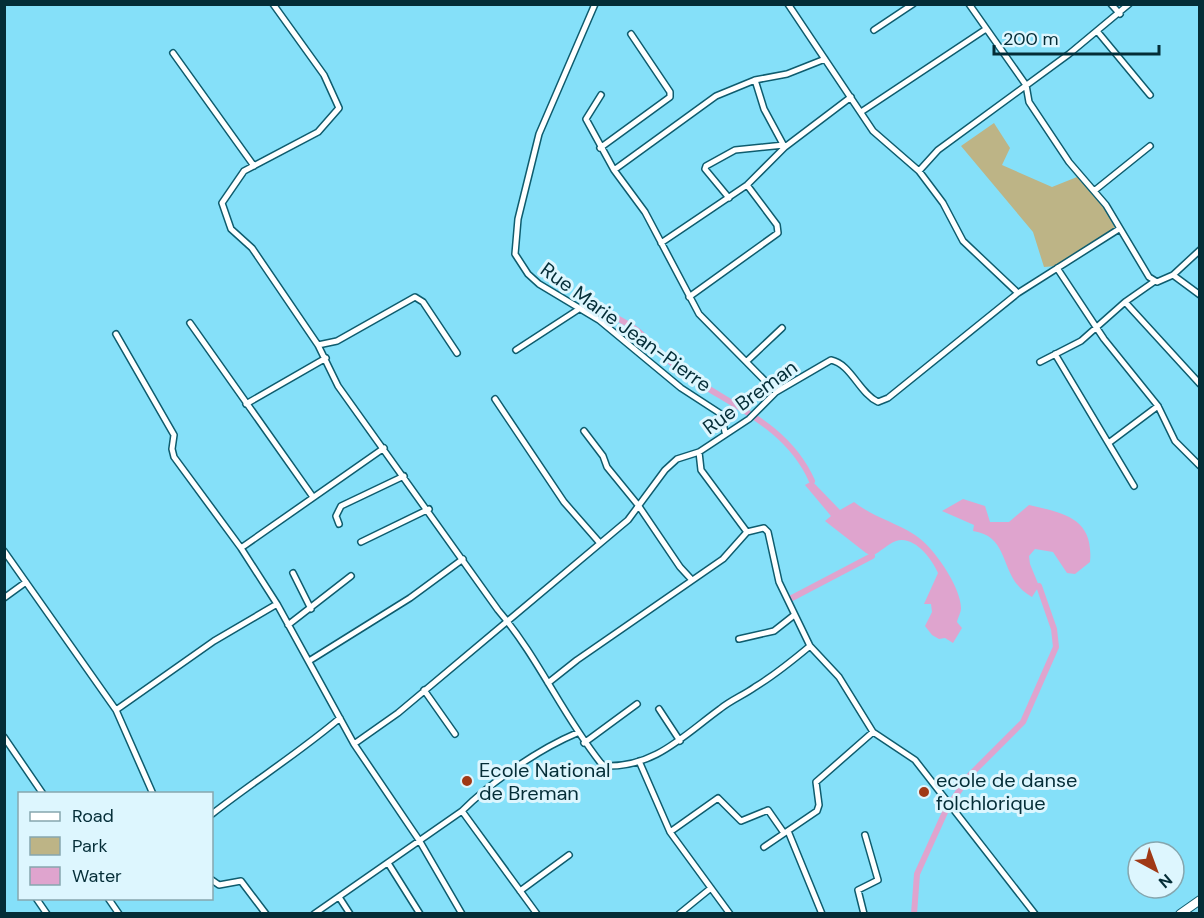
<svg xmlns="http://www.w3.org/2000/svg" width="1204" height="918" viewBox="0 0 1204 918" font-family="'DM Sans',sans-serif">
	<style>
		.green { fill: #bdb486 }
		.water { fill: #dfa4ce }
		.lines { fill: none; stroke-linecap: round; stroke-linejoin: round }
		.canal { stroke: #dfa4ce; stroke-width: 6 }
		.street-casing { stroke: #0e5c6e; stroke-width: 8 }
		.secondary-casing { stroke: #0e5c6e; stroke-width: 10 }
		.street { stroke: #fff; stroke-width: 5 }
		.secondary { stroke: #fff; stroke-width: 8 }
		.poi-dot { fill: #a03916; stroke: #ddf6fe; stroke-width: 2 }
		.labels { text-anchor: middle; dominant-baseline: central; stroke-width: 6; stroke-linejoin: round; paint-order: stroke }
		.street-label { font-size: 20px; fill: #042d37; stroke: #ddf6fe }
		.poi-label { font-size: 20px; fill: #042d37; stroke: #ddf6fe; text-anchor: start }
	</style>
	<rect width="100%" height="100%" fill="#85e0f9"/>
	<path class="green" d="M994 123 1010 148 1002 165 1052 187 1077 177 1105 209 1115 228 1056 266 1044 267 1033 232 961 146Z"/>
	<path class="water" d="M812 481 840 510 854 502C873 517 895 522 915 535 933 546 961 587 961 608 961 613 958 617 957 622L962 628 953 643 945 638 939 639 932 635 925 626 932 612 931 604H924L938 573C932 559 914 535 896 541 888 544 880 552 872 556L866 553 825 521 831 516 805 485Z
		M963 499 985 506 990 522H1009L1029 505C1064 513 1094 518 1090 562L1075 574 1067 573 1053 552 1035 549 1029 556 1030 564 1039 586 1032 597C997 578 1013 537 973 531L974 525 942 511Z"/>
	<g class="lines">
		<path class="canal" d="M594 306C608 314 626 321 638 331 653 344 665 359 681 371 729 405 787 424 812 481
			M790 599 872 556
			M914 914 917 874 946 810 969 776 1023 722 1056 647 1054 629 1039 586"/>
		<defs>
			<path id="street" d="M273 4 324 75 339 108 318 132 244 171 222 203 231 229 252 248 318 345 338 386 498 610C538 657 562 714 600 762L604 766C654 768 683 736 720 709 731 700 744 695 755 687 775 675 792 661 810 646
				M595 4 539 134 518 219 515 254 528 274 539 284 599 320 681 388 721 414 725 432
				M788 4 873 131 919 171 943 203 963 241 1018 293
				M969 4 1026 85 1029 102 1069 162 1106 205 1149 277 1157 282 1173 275 1200 250
				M1111 4 1120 14
				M874 30 913 4
				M1097 31 1150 95
				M173 53 254 166
				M755 80 764 109 784 146
				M601 95 586 119 614 170 645 212 699 314 776 392
				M861 112 986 29
				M600 148 670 97V92L631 34
				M614 170 716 96 755 80 787 74 825 59
				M919 171 938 150 1069 54 1129 4
				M1094 191 1150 146
				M729 198 705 169 706 166 735 150 784 145
				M661 243 747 185 785 147 851 97
				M1057 268 1104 339 1158 406 1175 441 1200 466
				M1173 275 1200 295
				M689 297 778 233 777 225 747 185
				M1125 302 1200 384
				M190 323 313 497
				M116 334 174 435 172 449 174 457 241 548 277 604 354 744 419 840 462 914
				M318 345 337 341 415 297 423 302 457 353
				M516 350 579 309
				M1055 354 1134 486
				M747 361 782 328
				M1040 362 1081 341 1125 302 1155 281
				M495 399 564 502 599 542
				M246 404 326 358
				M584 431 603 456 607 467 638 505 680 567 692 580
				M1110 442 1158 406
				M699 452 701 470 747 532 764 528 768 532 779 582 810 646 839 677 873 732 915 760 1035 914
				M339 524 336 516 341 506 404 476
				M361 542 429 509
				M241 548 384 448
				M4 551 116 710 153 794
				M293 573 311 609
				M4 598 26 582
				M288 625 351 576
				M739 639 774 631 793 616
				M309 661 410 598 463 559
				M548 683 577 660 723 559 747 532
				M424 690 455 734
				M659 709 680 741
				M116 710 214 641 277 604
				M4 737 43 794
				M584 743 637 704
				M354 744 398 713 628 520 665 470 677 459 699 452 749 419 776 392 831 360C851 364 859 393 878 402L888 398 1018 293 1119 229
				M639 761 670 832 730 914
				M462 811 537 914
				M212 814C254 781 299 753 340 718
				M788 831 822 914
				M670 832 718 798 741 821 768 810 784 833
				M764 847 817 811 819 805 816 782 873 732
				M388 863 420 914
				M212 880 219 885 241 881 266 914
				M520 891 569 855
				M339 897 350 914
				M36 898 47 914
				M108 898 119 914
				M314 914 462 811C491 782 539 749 577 733
				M679 914 711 888
				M864 914 858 890 878 880 865 835"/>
			<path id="secondary" d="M1180 914 1200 900"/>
		</defs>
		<use href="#street" class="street-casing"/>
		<use href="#secondary" class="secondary-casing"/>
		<use href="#street" class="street"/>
		<use href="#secondary" class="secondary"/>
	</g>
	<g class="poi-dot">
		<circle cx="467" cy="781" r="6"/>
		<circle cx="924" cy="792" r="6"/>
	</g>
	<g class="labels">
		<g class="street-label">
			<text transform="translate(626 327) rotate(36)">Rue Marie Jean-Pierre</text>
			<text transform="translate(750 397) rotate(-36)">Rue Breman</text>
		</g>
		<g class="poi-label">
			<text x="479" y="770">Ecole National<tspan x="479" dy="23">de Breman</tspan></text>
			<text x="936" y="780">ecole de danse<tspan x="936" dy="23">folchlorique</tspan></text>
		</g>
	</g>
	<rect width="1204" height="918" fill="none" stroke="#042d37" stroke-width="12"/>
	<rect x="18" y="792" width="195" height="108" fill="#ddf6fe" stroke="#86a6ae" stroke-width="1.5"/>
	<rect x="30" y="812" width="30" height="9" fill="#ffffff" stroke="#86a6ae" stroke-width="1.5"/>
	<text x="72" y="822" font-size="18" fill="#042d37">Road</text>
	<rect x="30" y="837" width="30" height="18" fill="#bdb486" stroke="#86a6ae" stroke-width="1.5"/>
	<text x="72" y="852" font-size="18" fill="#042d37">Park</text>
	<rect x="30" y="867" width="30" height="18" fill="#dfa4ce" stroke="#86a6ae" stroke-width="1.5"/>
	<text x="72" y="882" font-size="18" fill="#042d37">Water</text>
	<g transform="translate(1156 870) rotate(139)"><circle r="28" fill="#ddf6fe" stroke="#86a6ae" stroke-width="1.5"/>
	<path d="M0-4.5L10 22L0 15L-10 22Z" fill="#a03916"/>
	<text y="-9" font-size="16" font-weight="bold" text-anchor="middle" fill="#042d37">N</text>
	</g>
	<path d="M994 45v9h165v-9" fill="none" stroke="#042d37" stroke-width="3"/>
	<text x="1003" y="45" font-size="18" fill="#042d37" stroke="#ddf6fe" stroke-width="4.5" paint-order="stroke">200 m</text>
</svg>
